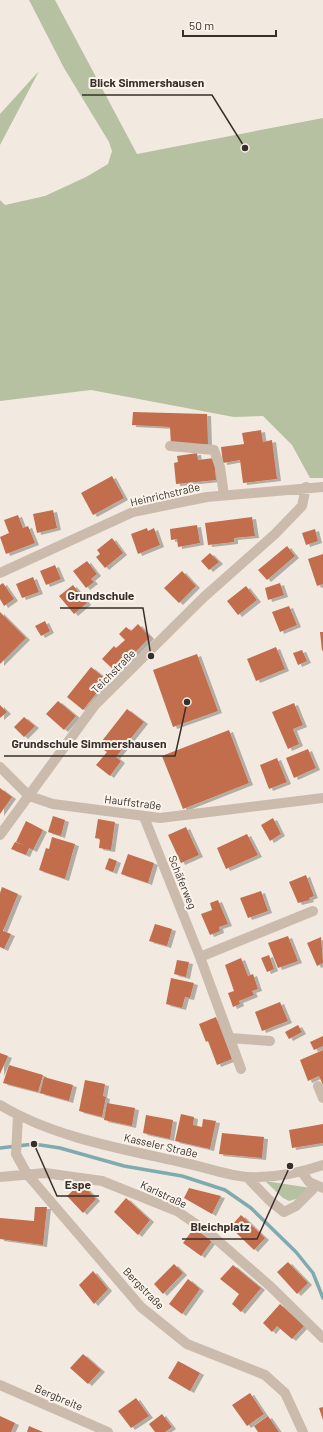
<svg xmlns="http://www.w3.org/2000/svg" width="323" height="1432" viewBox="0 0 323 1432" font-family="Barlow,sans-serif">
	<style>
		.green { fill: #b5c1a0 }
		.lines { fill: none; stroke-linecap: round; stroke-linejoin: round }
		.stream { stroke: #7fabaf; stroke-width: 3.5 }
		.building { fill: #c26e4e; filter: url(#shadow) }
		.minor { stroke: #cbbbac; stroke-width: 10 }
		.labels { text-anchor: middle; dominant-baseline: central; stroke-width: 4; stroke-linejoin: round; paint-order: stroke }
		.street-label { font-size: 11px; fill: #392f2a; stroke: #faf4ec }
		.leader { fill: none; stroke: #392f2a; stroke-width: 1.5 }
		.callout-dot { fill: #392f2a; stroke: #faf4ec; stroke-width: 1.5 }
		.callout-label { font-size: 12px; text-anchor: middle; font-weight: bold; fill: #392f2a; stroke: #faf4ec; stroke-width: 4; stroke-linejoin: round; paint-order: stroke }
	</style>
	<defs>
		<filter id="shadow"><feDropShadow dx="4" dy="2" stdDeviation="0" flood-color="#0004"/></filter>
	</defs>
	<rect width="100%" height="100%" fill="#f2eae0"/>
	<path class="green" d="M29 0H55L137 154 323 118V478H310L292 445 263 416 234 417 91 390 0 401V200L5 205 45 196 86 177 108 164 112 151 109 142 64 68Z
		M39 71 0 145V114Z
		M265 1181 311 1188 299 1198 289 1201 283 1198Z"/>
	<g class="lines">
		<path class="stream" d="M0 1148 34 1144 60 1148 124 1166 182 1176 225 1190 251 1208 296 1252 313 1273 323 1298"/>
	</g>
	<path class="building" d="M133 412 207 414 208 444 171 445 170 427 132 425Z
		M261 430 263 442 272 440 277 479 243 483 240 460 223 463 221 447 244 444 242 433Z
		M197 453 198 460 214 458 216 480 176 484 174 463 178 462 177 456Z
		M112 476 124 498 93 515 81 493Z
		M53 510 57 528 37 533 33 514Z
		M18 515 23 528 28 526 35 543 6 554 0 537 9 533 4 520Z
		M252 517 255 536 234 538V542L208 545 205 523Z
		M197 525 200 543 178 547 177 539 171 540 170 529Z
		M147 528 148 531 154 528 160 545 138 554 131 534Z
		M315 529 318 541 306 545 302 533Z
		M112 538 123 553 105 568 96 557 100 554 97 550Z
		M287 546 295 556 267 580 258 570Z
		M210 553 219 562 209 570 201 561Z
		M323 554V584L317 586 308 559Z
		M87 561 97 574 91 579 94 582 86 588 73 571Z
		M55 565 61 579 46 585 40 571Z
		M182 571 196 586 179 603 164 588Z
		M33 577 39 592 22 598 16 584Z
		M3 583 14 599 4 606 0 599V585Z
		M280 583 284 595 268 600 265 588Z
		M73 585 87 603 74 614 59 596Z
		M246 586 257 600 238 615 227 601Z
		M289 606 297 625 280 632 272 612Z
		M0 612 26 638 0 664Z
		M45 621 50 631 41 636 35 626Z
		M138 624 150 637 116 672 102 659 114 646 116 648 125 640 119 634 126 627 131 631Z
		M320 632H323V650L322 651Z
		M276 647 285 669 256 681 247 659Z
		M302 650 307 661 298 665 293 653Z
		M197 654 218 711 173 727 153 670Z
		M91 667 107 680 83 710 67 697Z
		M58 701 76 716 64 730 46 714Z
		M294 703 303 725 293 729 299 744 288 749 272 712Z
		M0 705 7 712 0 718Z
		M127 709 144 722 116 757 121 761 110 776 96 765 107 752 98 746Z
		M24 717 35 726 24 737 14 727Z
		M229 730 249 783 183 809 162 756Z
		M308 749 316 768 294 778 286 758Z
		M277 758 287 782 269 789 260 765Z
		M0 788 12 797 0 814Z
		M53 816 65 820 61 836 48 832Z
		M273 818 281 834 270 841 261 825Z
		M98 819 115 822 111 850 99 848 100 839 95 838Z
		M26 821 43 830 33 850 29 848 26 855 11 849 15 842 26 846 16 842Z
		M186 827 199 855 181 863 168 835Z
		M247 834 258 855 226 869 217 848Z
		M52 837 75 844 65 879 39 870 46 848 49 849Z
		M128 854 154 863 148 883 121 874Z
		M109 858 117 861 113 872 105 869Z
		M306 875 314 896 309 898 310 900 298 903 289 882Z
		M2 887 18 894 3 931 11 934 4 949 0 947V893Z
		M261 891 268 911 248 918 240 898Z
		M218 900 228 924 219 927 220 931 210 935 201 914 212 910 210 903Z
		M155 924 172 929 167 946 149 941Z
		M288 936 298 961 278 968 268 943Z
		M321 937 323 963 317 966 307 943Z
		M269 955 274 969 267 972 261 958Z
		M241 958 248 976 253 974 258 989 252 991 254 995 239 1001 240 1004 233 1007 228 993 234 991 225 965Z
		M177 960 189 962 186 977 174 974Z
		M171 978 194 983 190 998 185 997 182 1008 166 1004Z
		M280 1002 288 1021 262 1031 255 1012Z
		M216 1017 232 1059 217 1065 208 1041 206 1042 199 1024Z
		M298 1025 302 1032 289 1039 285 1032Z
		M323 1036V1046L314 1050 310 1042Z
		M323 1050V1085L319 1076 308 1081 300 1060Z
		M0 1053 8 1056 0 1074Z
		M9 1065 43 1075 38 1092 3 1083Z
		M44 1077 73 1085 69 1101 40 1093Z
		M85 1080 105 1084 103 1096 106 1097 102 1117 79 1111Z
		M107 1103 135 1108 132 1126 104 1120Z
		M181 1114 194 1117 193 1125 202 1127 203 1119 216 1121 210 1149 175 1141Z
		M146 1115 173 1120 170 1139 143 1133Z
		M323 1124V1143L292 1148 289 1130Z
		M222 1133 264 1137 262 1158 219 1154Z
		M81 1183 96 1199 83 1213 67 1196Z
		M189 1188 221 1196 212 1214 184 1198Z
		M126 1198 150 1220 138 1235 114 1212Z
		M35 1207H47L43 1245 0 1239V1218L34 1221Z
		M241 1215 265 1238 254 1250 230 1227Z
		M194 1228 212 1241 201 1256 183 1243Z
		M288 1262 308 1283 297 1294 277 1272Z
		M174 1264 183 1273 163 1294 154 1284Z
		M233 1265 261 1288 241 1312 232 1304 239 1294 220 1279Z
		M93 1271 108 1289 94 1304 79 1285Z
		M188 1279 200 1289 182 1314 169 1304Z
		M280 1304 304 1326 292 1339 277 1326 272 1332 263 1323Z
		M83 1354 101 1370 88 1384 70 1368Z
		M178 1361 200 1373 190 1391 168 1378Z
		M250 1393 264 1414 247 1426 232 1405Z
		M136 1398 149 1416 131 1428 118 1411Z
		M323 1407V1420L319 1408Z
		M162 1414 172 1427 165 1432H155L149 1424Z
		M0 1416 15 1423 11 1432H0Z
		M268 1416 279 1432H258L254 1426Z
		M29 1426 43 1432H27Z"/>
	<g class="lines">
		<path class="minor" d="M170 446 214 450 220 467 224 495
			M0 573 133 512 207 497 323 487
			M0 767 29 796 53 804 160 818 323 798
			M144 817 200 957 241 1069
			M0 835 95 705 204 597 275 534 302 506 306 487
			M200 957 313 911
			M230 1038 270 1041
			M318 1086 323 1098
			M0 1105C55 1138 123 1149 185 1163 205 1167 229 1176 248 1177 272 1178 300 1173 323 1165
			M18 1116 16 1154 27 1174 141 1307 187 1344 265 1375 285 1393 303 1432
			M302 1172 309 1182 323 1188
			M0 1177 45 1173 102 1181 177 1211 209 1233 270 1286 323 1338
			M247 1177 269 1200 284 1212 296 1206 316 1186
			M0 1385 108 1432"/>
	</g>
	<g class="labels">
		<g class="street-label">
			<text transform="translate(165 494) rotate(-13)">Heinrichstraße</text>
			<text transform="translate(113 671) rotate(-45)">Teichstraße</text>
			<text transform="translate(133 802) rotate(7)">Hauffstraße</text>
			<text transform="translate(183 882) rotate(68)">Schäferweg</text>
			<text transform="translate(161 1145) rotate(13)">Kasseler Straße</text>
			<text transform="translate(164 1194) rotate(25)">Karlstraße</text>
			<text transform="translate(144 1288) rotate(46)">Bergstraße</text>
			<text transform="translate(59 1397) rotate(23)">Bergbreite</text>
		</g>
	</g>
	<path class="leader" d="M245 148L212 95H82M151 656L143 608H60M187 702L175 756H4M34 1144L57 1196H99M290 1166L257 1239H182"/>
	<g class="callout-dot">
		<circle cx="245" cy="148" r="4"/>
		<circle cx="151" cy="656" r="4"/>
		<circle cx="187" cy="702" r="4"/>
		<circle cx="34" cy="1144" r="4"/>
		<circle cx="290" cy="1166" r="4"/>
	</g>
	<g class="callout-label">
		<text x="147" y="87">Blick Simmershausen</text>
		<text x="101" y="600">Grundschule</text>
		<text x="89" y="748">Grundschule Simmershausen</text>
		<text x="78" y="1189">Espe</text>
		<text x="220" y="1231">Bleichplatz</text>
	</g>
	<path d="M183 30v6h93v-6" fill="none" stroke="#392f2a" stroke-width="2"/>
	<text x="189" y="30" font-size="12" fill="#392f2a" stroke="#faf4ec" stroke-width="3" paint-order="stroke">50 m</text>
</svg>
